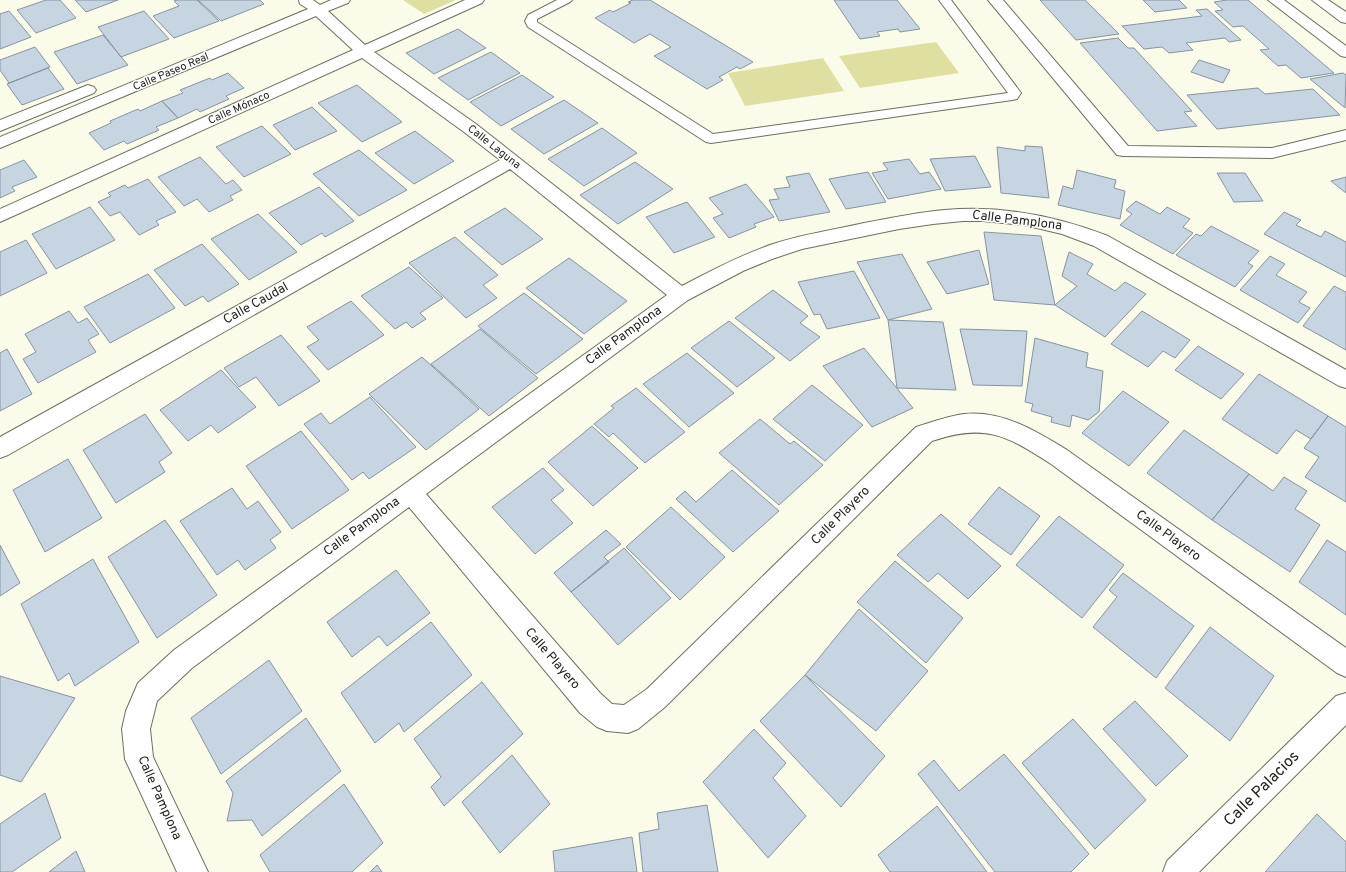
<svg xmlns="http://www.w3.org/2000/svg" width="1346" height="872" viewBox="0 0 1346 872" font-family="Overpass,sans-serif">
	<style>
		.green { fill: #e0dfa2 }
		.building { fill: #c7d5e2; stroke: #8694a0 }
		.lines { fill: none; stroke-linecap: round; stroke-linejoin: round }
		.lane-casing { stroke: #6e6e5e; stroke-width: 2 }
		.street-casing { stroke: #6e6e5e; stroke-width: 2 }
		.lane { fill: #fff; fill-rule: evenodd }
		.street { fill: #fff; fill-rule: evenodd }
		.labels { text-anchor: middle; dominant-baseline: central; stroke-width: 3; stroke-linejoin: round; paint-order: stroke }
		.far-street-label { font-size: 11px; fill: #23231c; stroke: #fff }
		.street-label { font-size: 13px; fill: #23231c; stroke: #fff }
		.near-street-label { font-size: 16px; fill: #23231c; stroke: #fff }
	</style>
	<rect width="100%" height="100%" fill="#fbfbe9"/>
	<path class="green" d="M403 0H456L424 14Z
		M936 42 959 73 860 88 839 56Z
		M823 58 844 91 745 106 728 73Z"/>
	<path class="building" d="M46 0H60L76 18 36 33 17 10Z
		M75 0H118L86 12Z
		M177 0H197L219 21 174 38 153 16 179 6 174 1Z
		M198 0H260L264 4 221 21Z
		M633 0H650L753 62 740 69 737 67 719 77 723 80 707 89 654 56 671 47 650 34 634 43 595 18 610 10 613 12 631 3 628 2Z
		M834 0H897L920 29 900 32 898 29 877 32 880 36 860 39Z
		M1040 0H1085L1119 34 1076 40Z
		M1143 0H1179L1187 8 1155 12Z
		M1227 0H1248L1334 73 1301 78 1286 65 1278 66 1260 50 1269 49 1243 26 1233 27 1215 11 1223 10 1214 2Z
		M1207 9 1241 40 1229 42 1225 38 1186 43 1193 50 1169 53 1162 47 1144 49 1122 26 1202 16 1196 10Z
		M9 11 31 37 0 49V14Z
		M144 11 169 39 121 57 98 27Z
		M458 29 486 48 434 74 406 53Z
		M103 35 128 65 77 84 54 52Z
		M1118 38 1128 48H1134L1192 111 1184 112 1197 126 1157 131 1080 43Z
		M35 47 50 67 9 83 0 70V60Z
		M491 52 520 73 468 100 438 78Z
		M1199 60 1230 70 1223 83 1191 72Z
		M48 68 64 89 22 105 7 84Z
		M228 73 244 88 226 96 229 99 200 112 197 109 178 118 162 101 183 93 180 90 210 78 212 80Z
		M1343 73 1346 75 1345 108 1310 79Z
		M522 75 554 97 501 126 470 102Z
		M357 85 402 122 362 142 318 103Z
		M1258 88 1265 94 1313 89 1340 115 1217 129 1187 95Z
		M564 100 598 123 544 154 511 129Z
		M162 101 178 118 156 127 159 130 127 144 124 141 104 150 89 133 111 123 110 121 138 109 140 111Z
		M312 107 337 131 295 150 273 125Z
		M262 126 291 154 244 177 216 147Z
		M602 128 637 153 584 186 548 159Z
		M415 131 454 161 414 184 375 153Z
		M1025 146 1042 147 1049 198 1001 193 997 147 1025 151Z
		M359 150 407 190 359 216 313 174Z
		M975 156 991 187 945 191 930 159Z
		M200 157 226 184 233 180 242 190 230 196 233 200 209 212 197 199 184 206 158 177Z
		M909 159 920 174 929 172 941 189 888 199 872 173 888 170 883 163Z
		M24 160 37 177 12 187 15 191 0 198V170Z
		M635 162 673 189 618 224 580 195Z
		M1077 170 1116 180 1114 188 1125 191 1120 219 1058 205 1063 186 1073 189Z
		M868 172 886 202 846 209 829 179Z
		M809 173 830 212 779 221 769 200 779 199 774 189 790 187 786 177Z
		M1217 173H1245L1263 201 1234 202Z
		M1346 177V193L1331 181Z
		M148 179 176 212 156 221 159 225 139 235 120 212 110 216 98 202 111 196 108 193 125 185 128 188Z
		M746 184 774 217 754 224 756 227 729 238 713 218 723 214 709 198Z
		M319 187 354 221 325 237 322 233 301 245 269 213Z
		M1136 201 1160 214 1167 207 1190 219 1183 227 1193 233 1173 254 1120 225 1132 214 1126 210Z
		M687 202 715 237 674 253 646 217Z
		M90 207 115 240 56 269 32 234Z
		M505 208 543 239 502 265 464 232Z
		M1284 212 1301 220 1296 225 1321 237 1325 231 1346 242V277L1264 234Z
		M258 214 297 252 249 280 211 239Z
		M1211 226 1259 251 1248 263 1253 266 1235 287 1176 255 1196 234 1201 236Z
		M984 232 1041 236 1055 305 994 300Z
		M455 237 498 275 483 285 497 298 466 318 409 263Z
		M26 240 47 273 0 296V252Z
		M202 244 239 284 208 302 203 296 185 306 154 270Z
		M979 250 989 284 947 294 927 262Z
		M1069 252 1093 264 1087 274 1115 291 1125 282 1146 294 1105 337 1055 305 1077 286 1062 276Z
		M902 254 932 309 888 320 857 262Z
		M1270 256 1285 264 1276 275 1307 292 1299 302 1310 308 1298 323 1240 290Z
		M569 258 627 301 584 334 526 288Z
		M409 267 443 298 420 313 426 319 412 328 406 322 395 329 361 296Z
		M854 271 880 318 827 329 820 314 814 315 798 282Z
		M148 274 175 308 110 343 84 307Z
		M1334 286 1346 292V350L1303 326Z
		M773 290 808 316 800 323 820 337 790 361 735 318Z
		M524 293 583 339 536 374 478 326Z
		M351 301 384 335 328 370 307 347 319 340 307 327Z
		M69 311 78 323 87 318 99 334 88 340 96 352 38 383 23 359 36 352 25 334Z
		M1142 311 1190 340 1175 358 1163 351 1148 367 1111 344Z
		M888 320 943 322 956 390 897 388Z
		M729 321 775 358 737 387 691 348Z
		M480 329 538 378 489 416 431 364Z
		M960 329 1027 331 1022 386 973 385Z
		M281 335 320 381 279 406 256 377 239 387 224 368Z
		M1035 338 1088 353 1086 367 1103 371 1099 412 1088 420 1072 415 1070 427 1051 422 1052 417 1031 411 1033 404 1025 402Z
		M1198 346 1244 374 1221 399 1175 370Z
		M864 348 913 408 872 427 823 366Z
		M7 349 32 394 0 411V353Z
		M687 353 734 393 689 427 643 384Z
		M422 357 479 409 426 450 369 394Z
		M221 370 256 407 218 433 211 425 188 441 160 410Z
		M1259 374 1328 416 1311 439 1296 430 1277 454 1222 419Z
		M812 385 863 425 825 461 773 419Z
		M636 388 685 432 645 463 613 433 609 437 594 424 614 408 611 406Z
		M1123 391 1169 422 1129 466 1082 433Z
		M370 397 416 447 369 479 363 472 352 480 304 424 321 413 330 424Z
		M145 414 172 453 159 462 165 472 116 503 83 450Z
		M1328 416 1346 427V502L1305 477 1319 457 1304 448Z
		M760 419 790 444 794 441 823 465 779 505 719 453Z
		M592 426 638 468 593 506 548 462Z
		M1184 430 1249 474 1212 520 1147 473Z
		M301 431 349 490 292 529 246 466Z
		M68 459 102 518 45 552 13 490Z
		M543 468 564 490 551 500 573 523 535 554 492 507Z
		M732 470 779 511 733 552 676 499 685 491 696 502Z
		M1249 474 1273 491 1284 477 1307 491 1295 509 1320 525 1290 572 1212 520Z
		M999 487 1040 516 1011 555 968 524Z
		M232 488 247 509 258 501 281 532 270 540 276 548 245 570 238 560 217 575 180 521Z
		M671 507 725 557 680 600 626 547Z
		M941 514 1001 566 968 599 938 573 928 582 897 555Z
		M1059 516 1124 565 1082 618 1016 565Z
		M165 520 217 595 157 638 108 557Z
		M606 530 621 544 604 557 609 562 571 592 554 573Z
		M1327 540 1346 552V615L1299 582Z
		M0 545 20 583 0 596Z
		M624 548 671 598 618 645 571 592Z
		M93 559 139 642 75 686 69 673 58 681 21 604Z
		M895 561 963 618 926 663 857 602Z
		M396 570 430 613 387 646 379 636 352 657 327 622Z
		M1123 573 1194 626 1156 678 1093 627 1117 597 1109 590Z
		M859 609 928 671 876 731 805 675Z
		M431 622 472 675 404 732 399 723 375 743 341 693Z
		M1210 627 1274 676 1230 741 1165 688Z
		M269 660 302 711 221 774 191 718Z
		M805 675 885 756 841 807 760 721Z
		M0 676 75 698 21 782 0 775Z
		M482 682 523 734 444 806 431 787 441 777 414 739Z
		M1135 701 1188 756 1156 786 1103 729Z
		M306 718 341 771 262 836 252 820 227 821 233 793 226 781Z
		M1073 719 1146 800 1095 849 1022 763Z
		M754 729 786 763 773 778 806 816 768 858 703 782Z
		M1004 754 1089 854 1071 872H995L918 774 934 760 959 791Z
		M512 755 550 804 500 853 462 802Z
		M344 784 383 843 352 872H270L260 855Z
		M45 793 61 838 12 872H0V824Z
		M707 805 718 872H643L639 833 659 829 657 813Z
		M937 806 987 872H890L878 855Z
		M1317 814 1346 842V872H1265Z
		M632 837 637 872H555L553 851Z
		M76 851 85 872H49Z
		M377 865 382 872H370Z"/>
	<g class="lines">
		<defs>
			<path id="lane" d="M557 0H572L570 2 537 19V22L713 134 1008 93 939 0H951L1021 93 1017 99 1012 100 711 143 706 142 528 27 525 21 528 15Z"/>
			<path id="street" d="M299 0H313L320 5 331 0H350L348 3 328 11 365 45 465 0H484L482 3 374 52 476 124 682 286C712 270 741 255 773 244 803 234 834 230 864 223 891 218 918 212 945 210 1000 205 1056 216 1108 236L1346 370V388L1339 386 1094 246 1062 234 1024 225 983 221H963L933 224 899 229 802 249 772 259 743 271 688 300 426 494 600 693 612 704 624 705 647 689 916 427C932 422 948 416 964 414 1002 410 1036 431 1067 450L1346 648V677L1337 673 1051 464C1006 435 985 423 932 441L665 707 638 729 628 733 607 731 597 727 580 713 409 507 192 668 157 701 150 729 153 757 208 872H177L125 759 122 729 126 711 138 683 174 650 667 295 510 169 8 455 0 458V437L500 160 464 132 362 58 0 222V209L353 50 316 16 0 148V137L308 9 300 4Z
				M988 0H1003L1128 146 1272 148 1346 130V140L1272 158 1123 156 1117 155Z
				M1268 0H1284L1346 46V57L1341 56Z
				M1312 0H1328L1346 12V23L1341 22Z
				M88 85 94 87 96 90 94 93 0 131V120Z
				M1346 693V725L1199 872H1163L1167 861 1336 696Z"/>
		</defs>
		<use href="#lane" class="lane-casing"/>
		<use href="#street" class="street-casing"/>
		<use href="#lane" class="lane"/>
		<use href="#street" class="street"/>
	</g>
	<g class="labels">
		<g class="far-street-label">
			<text transform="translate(171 72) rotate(-23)">Calle Paseo Real</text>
			<text transform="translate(239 108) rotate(-24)">Calle Mónaco</text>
			<text transform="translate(494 147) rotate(38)">Calle Laguna</text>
		</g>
		<g class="street-label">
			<text transform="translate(1017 221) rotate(7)">Calle Pamplona</text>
			<text transform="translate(256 304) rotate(-29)">Calle Caudal</text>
			<text transform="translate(624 336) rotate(-36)">Calle Pamplona</text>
			<text transform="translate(841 516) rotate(-45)">Calle Playero</text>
			<text transform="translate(362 527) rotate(-36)">Calle Pamplona</text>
			<text transform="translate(1168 536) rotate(36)">Calle Playero</text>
			<text transform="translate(552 659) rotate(49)">Calle Playero</text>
			<text transform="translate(159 798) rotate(66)">Calle Pamplona</text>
		</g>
		<g class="near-street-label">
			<text transform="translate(1262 789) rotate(-45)">Calle Palacios</text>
		</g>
	</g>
</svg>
